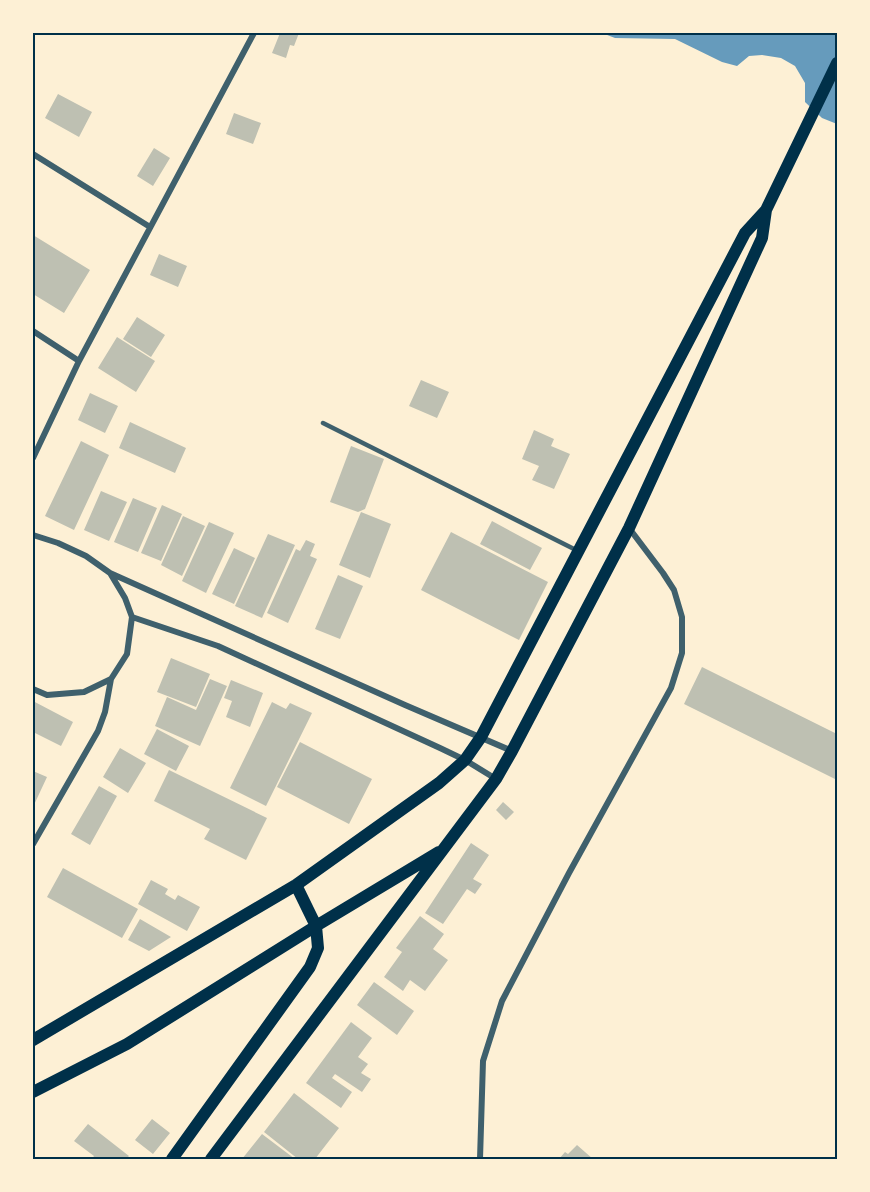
<svg xmlns="http://www.w3.org/2000/svg" width="870" height="1192" viewBox="0 0 870 1192" font-family="'Space Grotesk',sans-serif">
	<style>
		.water { fill: #669bbc }
		.building { fill: #bec0b2 }
		.lines { fill: none; stroke-linecap: round; stroke-linejoin: round }
		.service { stroke: #3f606c; stroke-width: 4.5 }
		.minor { stroke: #3f606c; stroke-width: 6 }
		.secondary { stroke: #003049; stroke-width: 12 }
		.neatline { fill: none; stroke: #003049; stroke-width: 2 }
	</style>
	<rect width="100%" height="100%" fill="#fdf0d5"/>
	<path class="water" d="M602 33H837V124L822 118 805 102V83L795 66 781 58 762 55 749 56 737 66 722 62 675 39 615 38Z"/>
	<path class="building" d="M280 33H299L294 46 290 45 286 58 272 53Z
		M58 94 92 112 79 137 45 118Z
		M234 113 261 123 253 144 226 134Z
		M154 148 170 158 153 186 137 176Z
		M33 235 90 270 64 313 33 294Z
		M159 254 187 266 178 287 150 275Z
		M137 317 165 335 151 357 123 339Z
		M117 337 155 361 136 392 98 368Z
		M421 380 449 392 437 418 409 406Z
		M90 393 118 406 105 433 78 420Z
		M130 422 186 448 175 473 119 448Z
		M534 430 554 439 551 446 570 454 554 489 532 480 539 466 522 459Z
		M81 441 109 455 74 530 45 516Z
		M351 446 384 459 365 509 358 512 330 502Z
		M101 491 127 502 109 541 84 530Z
		M133 498 157 508 138 552 114 542Z
		M162 505 182 514 161 561 141 553Z
		M361 512 391 524 370 578 339 565Z
		M183 516 205 526 182 576 161 565Z
		M492 521 542 548 530 570 480 544Z
		M209 522 234 533 206 593 182 581Z
		M451 532 548 582 519 640 421 590Z
		M268 534 295 545 262 618 235 606Z
		M306 540 315 544 310 556 317 559 288 623 267 613 296 549 300 551Z
		M234 548 255 558 234 604 212 594Z
		M338 575 363 586 340 639 315 629Z
		M171 658 210 674 196 707 157 692Z
		M702 667 837 734V780L684 704Z
		M210 679 227 686 200 746 155 726 167 697 196 710Z
		M231 680 263 693 250 727 226 717 232 701 224 698Z
		M33 701 73 722 61 746 33 732Z
		M272 702 286 709 290 703 312 713 266 806 230 788Z
		M157 729 189 746 176 771 144 754Z
		M300 742 372 779 349 824 277 787Z
		M120 748 146 763 128 793 103 777Z
		M169 770 267 818 246 860 204 839 210 829 154 801Z
		M33 771 47 777 33 807Z
		M99 786 117 796 90 845 71 834Z
		M503 802 514 812 506 820 496 810Z
		M471 843 489 855 473 879 482 884 475 894 467 889 443 924 425 913Z
		M63 868 138 909 122 938 47 897Z
		M151 880 168 889 165 894 175 900 178 895 200 907 187 931 138 904Z
		M420 916 444 934 433 949 448 960 425 991 410 980 403 991 384 977 402 952 396 948Z
		M140 919 171 937 149 951 128 940Z
		M374 982 414 1011 397 1035 357 1005Z
		M351 1022 372 1038 358 1057 368 1064 361 1073 371 1079 362 1092 335 1074 332 1078 352 1092 341 1108 306 1083Z
		M294 1093 339 1128 315 1159H298L264 1132Z
		M152 1119 170 1133 153 1154 135 1140Z
		M88 1124 129 1156 126 1159H92L94 1156 74 1141Z
		M262 1134 295 1159H242Z
		M577 1145 593 1159H559L565 1152 568 1154Z"/>
	<g class="lines">
		<path class="service" d="M323 423 578 551"/>
		<path class="minor" d="M33 154 150 227
			M33 331 79 361
			M33 458 79 361 254 33
			M33 535 58 543 86 556 110 573 125 598 132 617 127 654 111 679 84 692 47 695 33 689
			M110 573 405 705 512 751
			M132 617 218 646 440 748 465 760 496 779
			M33 844 98 731 105 712 111 679
			M480 1159 483 1061 502 1001 569 873 671 688 682 653V617L674 590 663 573 629 528"/>
		<path class="secondary" d="M33 1040 296 885 439 783 465 760 481 737 745 233 766 210 837 63
			M33 1092 127 1044 316 926 439 852
			M172 1159 310 967 318 948 316 926 296 885
			M211 1159 496 779 512 751 629 528 762 238 766 210"/>
	</g>
	<rect width="870" height="1192" fill="none" stroke="#fdf0d5" stroke-width="69"/>
	<rect x="34" y="34" width="802" height="1124" class="neatline"/>
</svg>
